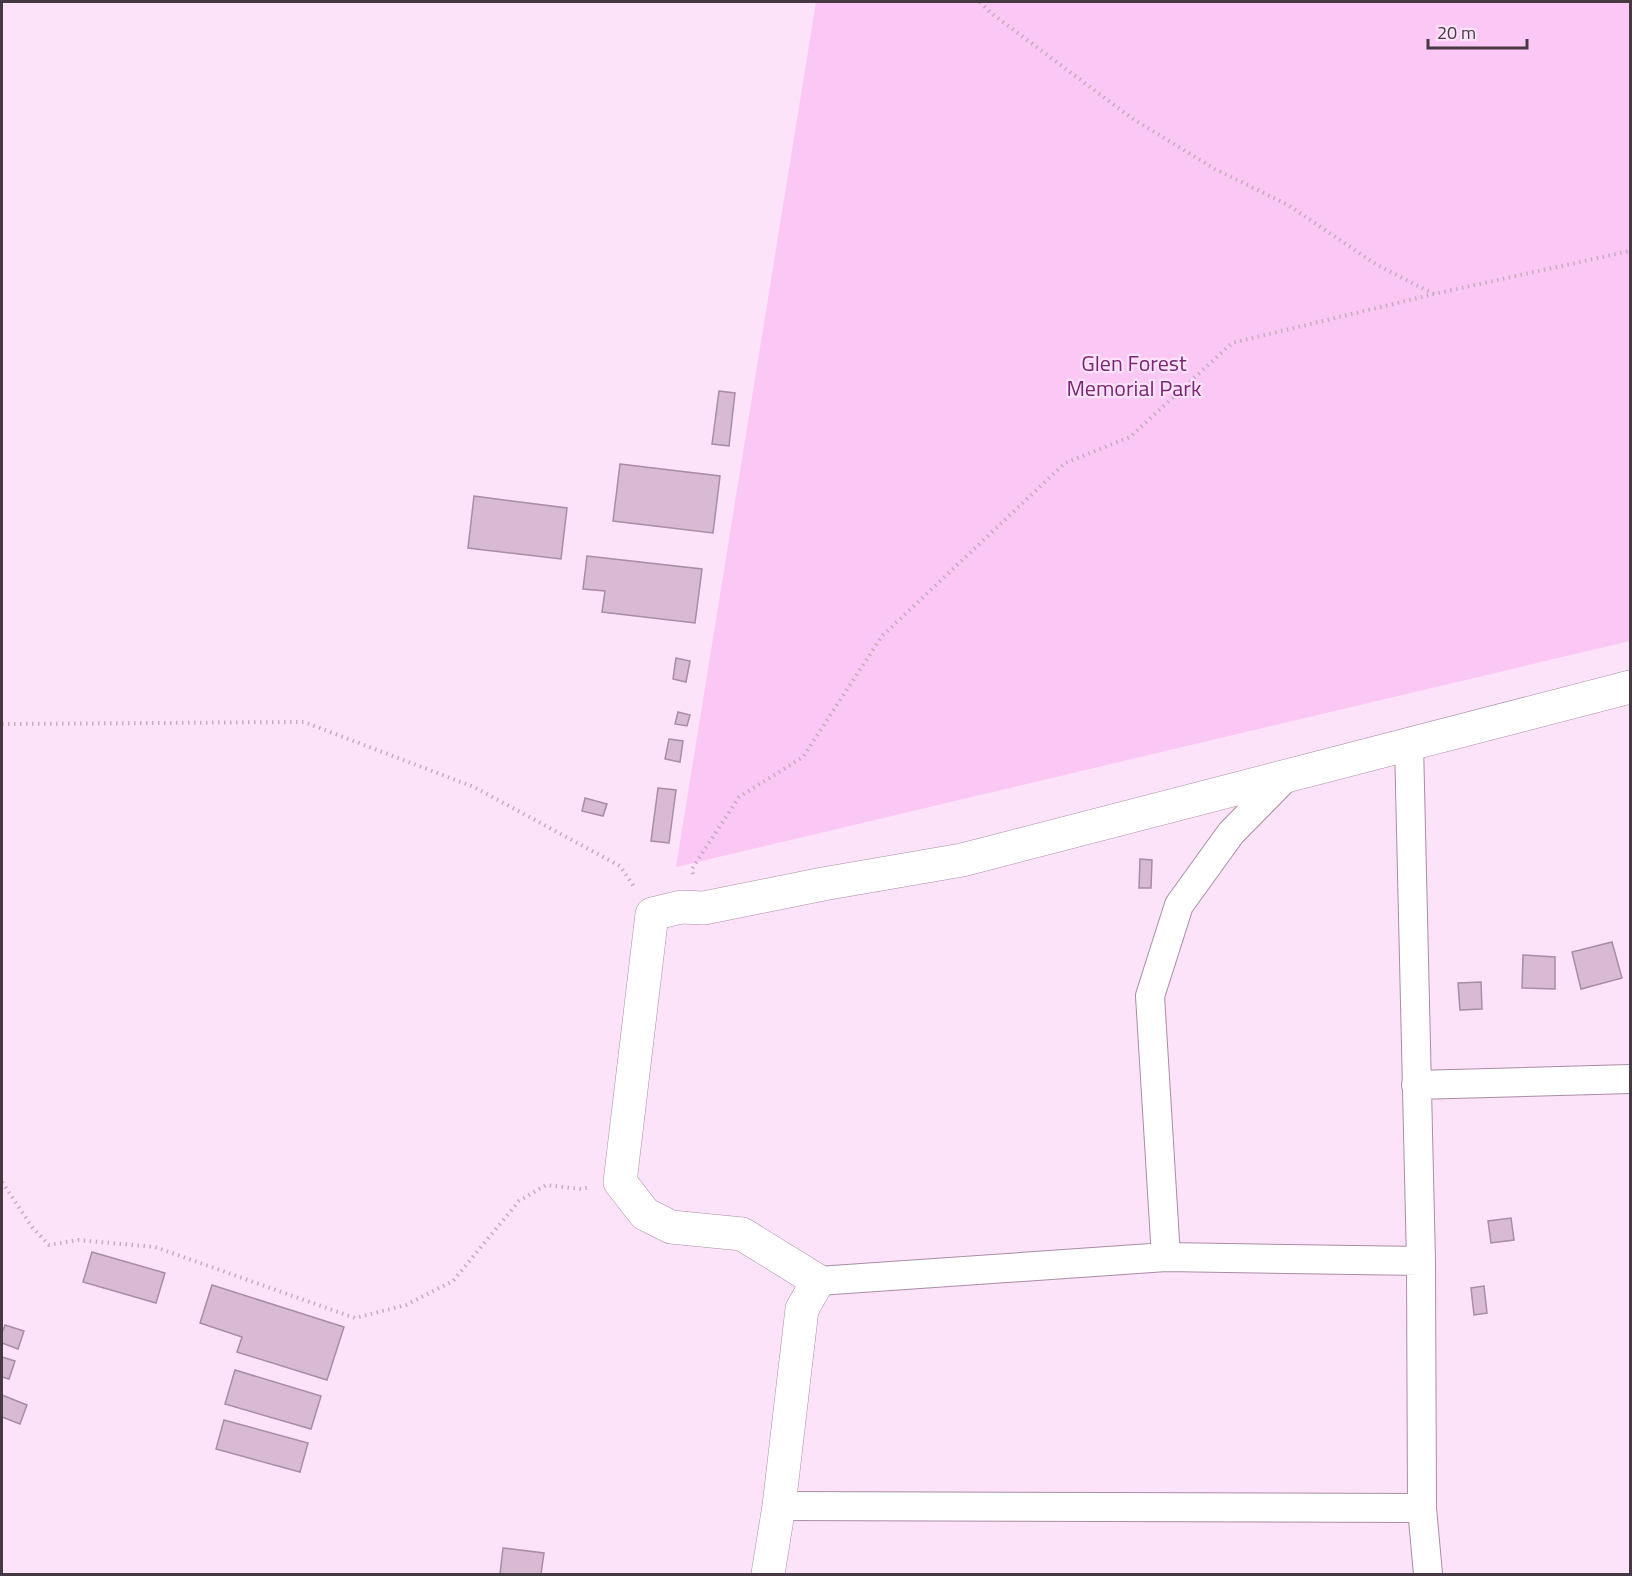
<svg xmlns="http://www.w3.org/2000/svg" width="1632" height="1576" viewBox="0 0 1632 1576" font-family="'Titillium Web',sans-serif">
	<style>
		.green { fill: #fbc7f5 }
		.building { fill: #d8bad5; stroke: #a98ca5; stroke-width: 1.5 }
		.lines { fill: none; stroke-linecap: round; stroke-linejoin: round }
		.street-casing { stroke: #a98ca5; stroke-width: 30 }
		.secondary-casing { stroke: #a98ca5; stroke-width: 34 }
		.path { stroke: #c3aec0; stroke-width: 4; stroke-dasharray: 1.5 4.5; stroke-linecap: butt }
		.street { stroke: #fff; stroke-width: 28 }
		.secondary { stroke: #fff; stroke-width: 33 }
		.labels { text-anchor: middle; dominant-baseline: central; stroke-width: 4.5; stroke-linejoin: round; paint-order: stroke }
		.park-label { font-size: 22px; fill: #7a2675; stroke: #fce3f9 }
	</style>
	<rect width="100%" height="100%" fill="#fce3f9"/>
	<path class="green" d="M816 2H1630V641L676 867Z"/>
	<path class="building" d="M719 391 735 393 729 446 712 444Z
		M620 464 720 476 713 533 613 521Z
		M474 496 567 508 561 559 468 548Z
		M587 556 702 569 695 623 602 612 605 591 583 589Z
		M676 658 690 661 686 682 673 679Z
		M678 712 690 715 687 726 675 724Z
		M669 739 683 741 680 762 665 759Z
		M658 788 676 790 669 843 651 841Z
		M585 798 607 804 603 816 582 811Z
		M1140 859 1152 860 1151 888H1139Z
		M1612 942 1622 978 1581 989 1572 952Z
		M1523 955 1555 957V989L1522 988Z
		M1481 982 1482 1009 1460 1010 1458 983Z
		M1511 1218 1514 1240 1491 1243 1488 1221Z
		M92 1252 165 1273 156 1303 83 1282Z
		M212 1285 344 1327 327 1380 237 1352 242 1337 200 1323Z
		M1484 1286 1487 1313 1474 1315 1471 1288Z
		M5 1325 24 1331 18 1349 2 1343V1333Z
		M2 1357 15 1361 9 1379 2 1377Z
		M235 1370 321 1396 311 1429 225 1404Z
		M2 1395 27 1405 20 1424 2 1417Z
		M224 1420 308 1443 300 1472 216 1449Z
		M503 1548 544 1553 541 1574H500Z"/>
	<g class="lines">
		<defs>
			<path id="street" d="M1409 744 1421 1261 1422 1508 1428 1574
				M1416 1085 1630 1079
				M1166 1257 1150 996 1179 905 1231 833 1289 774
				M818 1281 1166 1257 1421 1261
				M779 1506 1422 1508"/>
			<path id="secondary" d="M768 1574 779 1506 802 1309 818 1281 742 1234 671 1227 645 1214 620 1182 652 914 681 907 704 908 823 884 962 860 1630 687"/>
		</defs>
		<use href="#street" class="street-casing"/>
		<use href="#secondary" class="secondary-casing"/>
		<path class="path" d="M980 2 991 13 1133 119 1215 169 1288 205 1377 265 1434 294
			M2 724 304 722 474 787 620 866 635 888
			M693 874 692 869 739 797 803 757 882 636 1065 463 1130 437 1232 343 1434 294 1630 251
			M2 1182 32 1227 49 1245 78 1240 155 1247 355 1318 406 1305 453 1281 519 1201 546 1185 581 1189 590 1187"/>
		<use href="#street" class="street"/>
		<use href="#secondary" class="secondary"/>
	</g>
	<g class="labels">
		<g class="park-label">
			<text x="1134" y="363">Glen Forest<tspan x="1134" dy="25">Memorial Park</tspan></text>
		</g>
	</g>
	<rect width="1632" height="1576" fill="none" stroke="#453943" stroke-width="6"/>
	<path d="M1428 39v9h99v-9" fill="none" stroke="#453943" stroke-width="3"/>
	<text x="1437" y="39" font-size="18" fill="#453943" stroke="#fce3f9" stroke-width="4.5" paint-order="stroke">20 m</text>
</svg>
